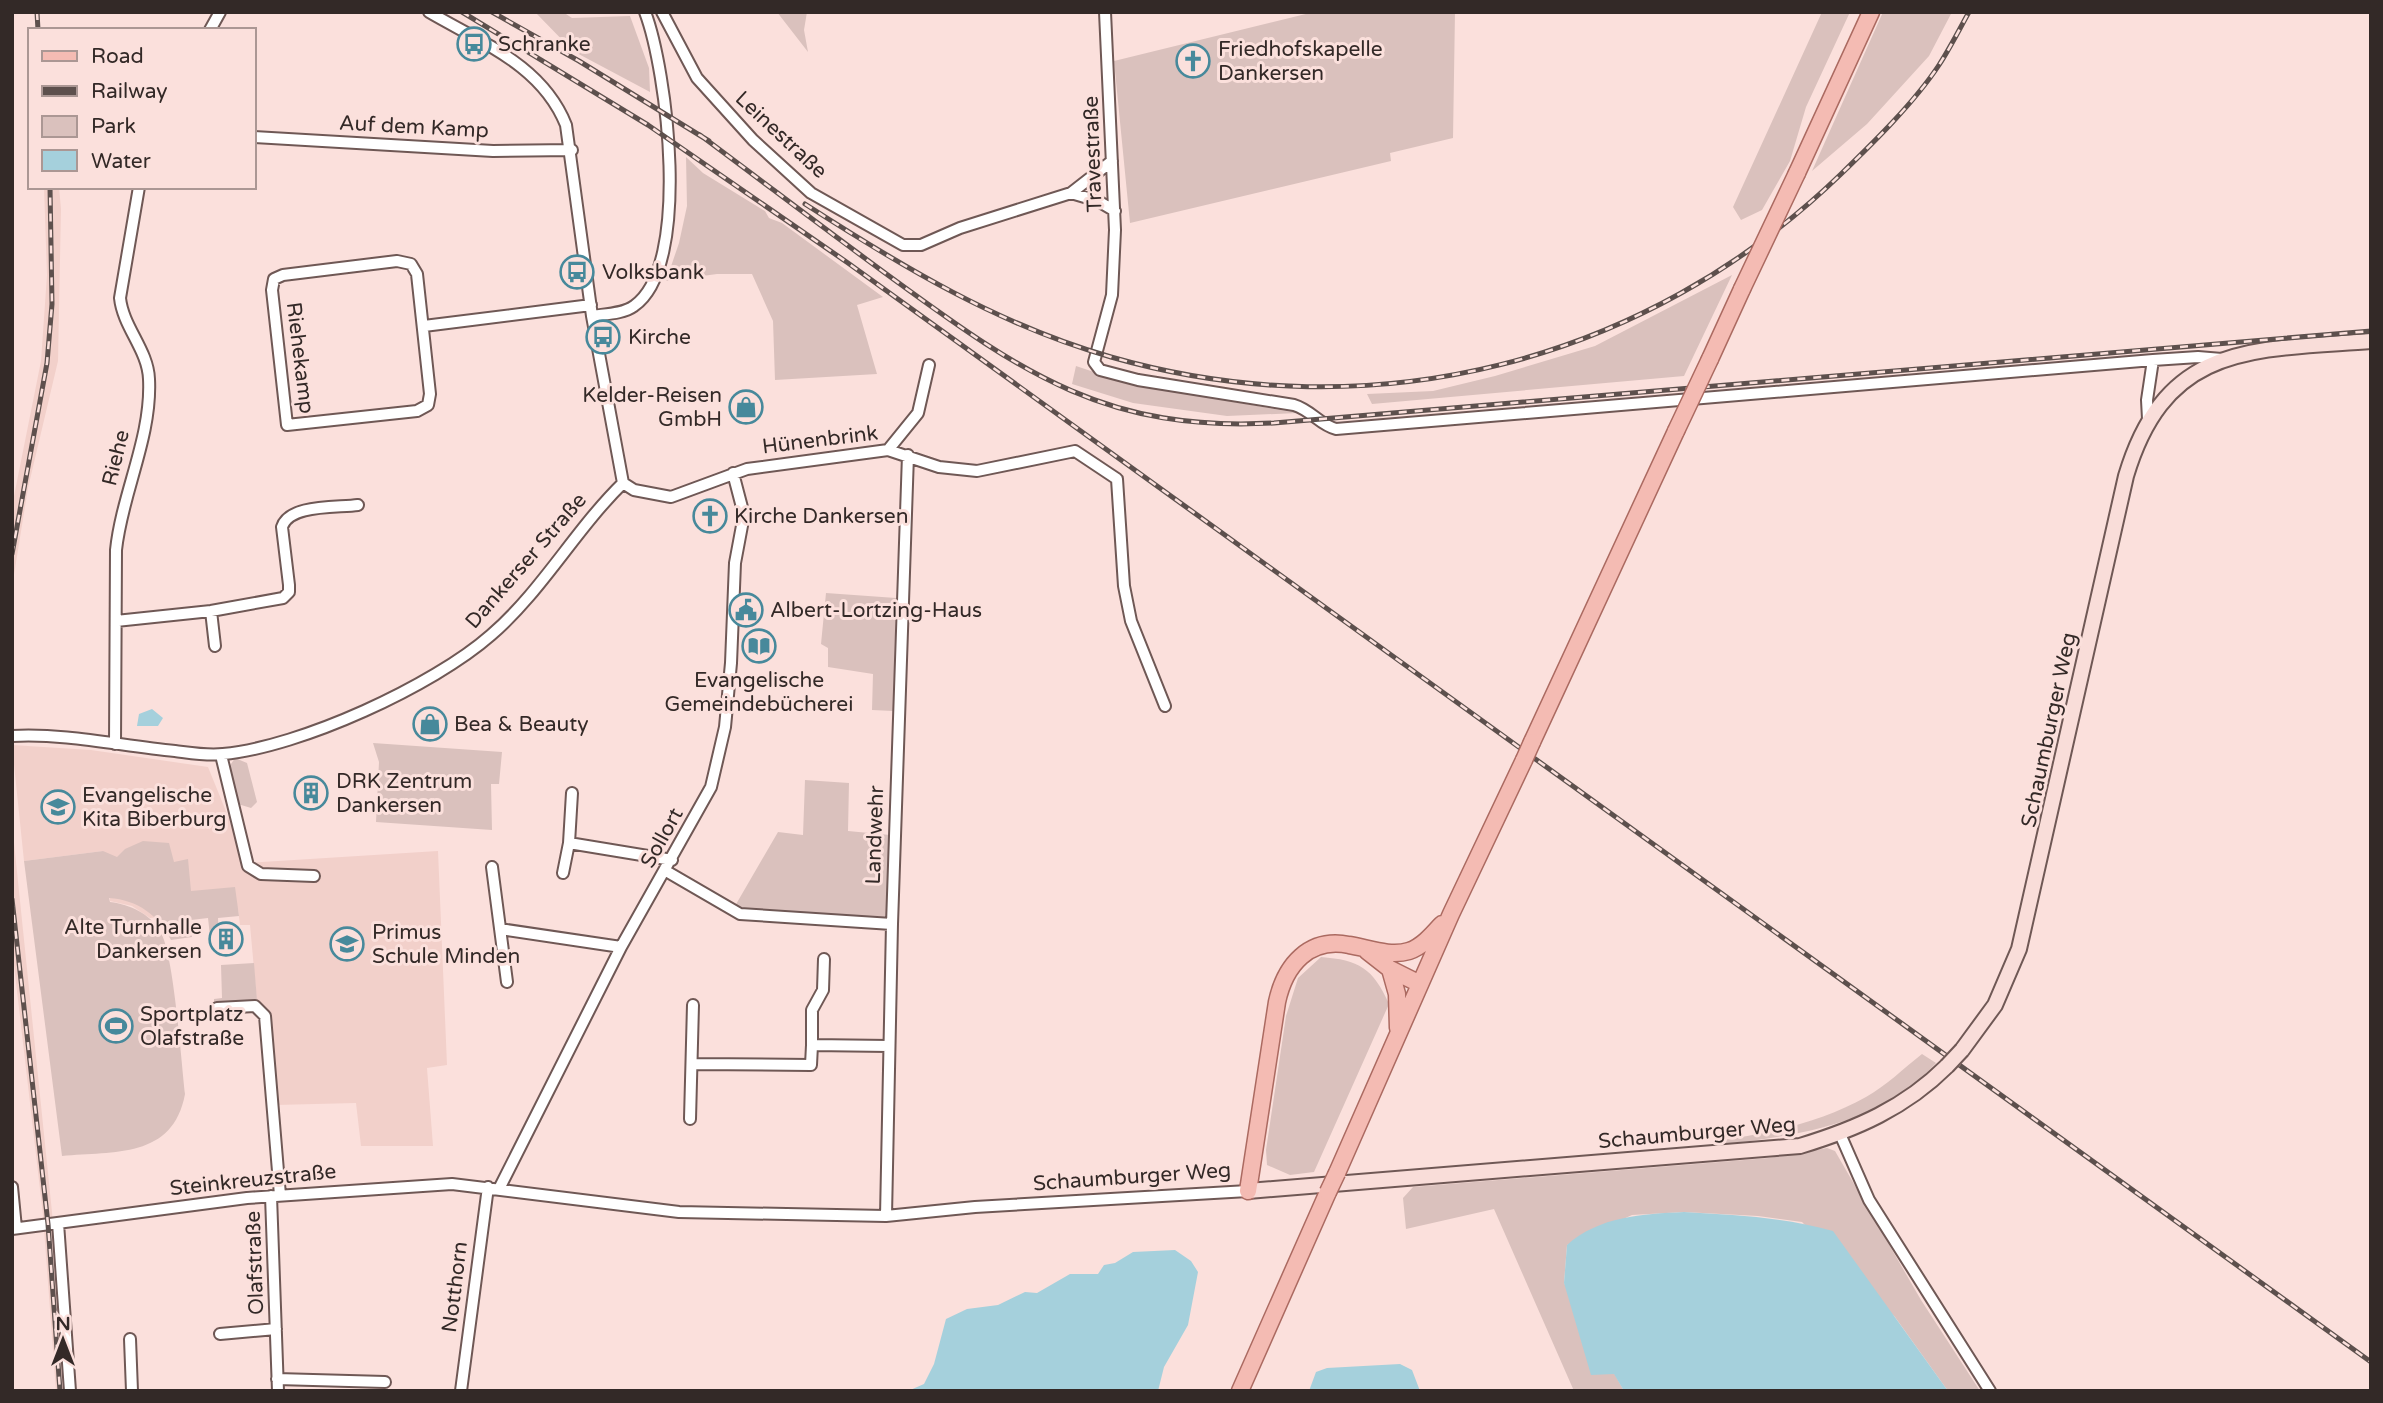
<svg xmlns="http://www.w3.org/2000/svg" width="2383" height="1403" viewBox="0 0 2383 1403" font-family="'Varela Round',sans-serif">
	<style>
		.built { fill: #f2d0ca }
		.green { fill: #dac1bd }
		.water { fill: #a5d0dc }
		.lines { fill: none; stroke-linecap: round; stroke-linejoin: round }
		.street-casing { stroke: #6f5855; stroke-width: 14 }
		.secondary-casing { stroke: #6f5855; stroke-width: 18 }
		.primary-casing { stroke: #ab6a61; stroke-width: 19 }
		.street { stroke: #fff; stroke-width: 10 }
		.secondary { stroke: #f9ddd9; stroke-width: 14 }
		.primary { stroke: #f4bbb3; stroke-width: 16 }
		.rail-casing { stroke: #5d504d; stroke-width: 5 }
		.rail { stroke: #fbe0dc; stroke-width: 2.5; stroke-dasharray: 8; stroke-linecap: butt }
		.secondary-bridge-casing { stroke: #6f5855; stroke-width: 18; stroke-linecap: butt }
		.primary-bridge-casing { stroke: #ab6a61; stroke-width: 19; stroke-linecap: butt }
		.secondary-bridge { stroke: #f9ddd9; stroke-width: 14 }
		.primary-bridge { stroke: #f4bbb3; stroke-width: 16 }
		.labels { text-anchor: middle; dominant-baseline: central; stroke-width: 6; stroke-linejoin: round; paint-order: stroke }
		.poi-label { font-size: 21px; fill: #332927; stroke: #fbe0dc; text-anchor: start }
		.street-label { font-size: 21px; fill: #332927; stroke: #fbe0dc }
	</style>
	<rect width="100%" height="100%" fill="#fbe0dc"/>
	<path class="built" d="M44 187H59L61 209 58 361 28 488 12 587V506L41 361 47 275Z
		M12 745 91 750 208 767 247 863 438 851 447 1065 427 1068 433 1146H361L356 1103 275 1105 268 1009 257 1002 250 925H240L238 909 150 918 132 906 110 901 103 851 24 861Z
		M12 823 52 1212 66 1391H56L43 1215 12 948Z"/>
	<path class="green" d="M535 12H563L572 18 630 16 649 68 650 92 573 51Z
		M777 12H807L804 30 808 52Z
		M1314 12H1455L1453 138 1390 153 1391 161 1130 223 1114 61Z
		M1822 12H1850L1806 107 1790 161 1762 210 1741 220 1733 207Z
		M1883 12H1952L1929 56 1867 124 1812 171Z
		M686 157 703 173 765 211 769 218 782 223 883 297 857 305 877 374 775 380 773 321 752 274H717L666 281 679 243 687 206Z
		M1732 275 1684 376 1372 404 1367 394 1433 391 1495 376 1595 346Z
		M1076 366 1130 384 1298 413 1227 416 1133 403 1072 384Z
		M826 593 896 598 893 711 872 710 873 674 828 667V648L821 644Z
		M373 743 502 752 499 784H491L492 830 376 822 379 762Z
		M235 758 247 763 257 802 251 808 238 804 229 767Z
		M805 780 849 783 848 831 890 835 887 915 881 920 745 910 735 906 778 832 803 835Z
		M143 841 169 843 174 862 188 859 191 891 235 887 239 916 218 918 219 936H210L208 918 191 920 192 937 171 940C158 915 138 900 109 898L110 902C131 905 149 913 160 931 174 953 181 1061 185 1094 173 1159 114 1151 62 1156L24 861 103 851 117 857 125 849Z
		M1321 957C1359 960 1373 968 1389 1004L1314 1172 1290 1175 1267 1165 1266 1150 1286 1016 1298 978Z
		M254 963 257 1000 214 1002V999L222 998 221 965Z
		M1922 1054 1936 1063C1879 1126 1795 1136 1716 1145L1715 1141C1766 1134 1820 1123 1866 1097 1886 1086 1904 1068 1922 1054Z
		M1827 1148 1835 1151 1921 1300 1980 1391H1948L1895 1317 1802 1222 1758 1216 1684 1212 1632 1215 1567 1245 1564 1283 1624 1391H1574L1494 1209 1406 1229 1403 1198 1413 1187 1769 1158Z"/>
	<path class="water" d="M152 709 163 718 158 726H137L139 714Z
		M1684 1212C1735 1215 1784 1217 1833 1231L1948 1391H1624L1614 1374 1591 1375 1564 1283 1567 1245C1600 1216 1642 1214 1684 1212Z
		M1175 1250 1191 1261 1198 1272 1188 1325 1164 1367 1158 1391H908L924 1384 934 1364 946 1319 967 1309 998 1305 1025 1292 1037 1293 1070 1274H1098L1104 1265 1115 1263 1133 1252Z
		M1400 1364 1412 1370 1420 1391H1309L1316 1372 1327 1368Z"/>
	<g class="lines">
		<defs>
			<path id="street" d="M429 12C482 43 542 65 566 125L592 316 623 483
				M662 12 697 78 753 140 811 193 903 245H921L960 228 1071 193 1098 201 1115 211
				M1105 12 1115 230 1112 295 1094 362 1100 370 1138 380 1294 405C1311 410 1320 425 1336 429L2153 360 2198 357 2222 359
				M210 30 220 12
				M254 137 493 151 572 150
				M1071 193 1112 161
				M397 261 411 264 417 274 430 394 428 405 417 411 287 425 272 290 274 279 283 275Z
				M592 316C605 314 623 314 634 306 692 266 667 70 645 12
				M424 326 591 305
				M2148 419 2147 400 2153 360
				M888 450 918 413 929 365
				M623 483 634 490 671 497 747 469 888 450 939 467 977 471 1075 451 1117 479 1124 586 1131 621 1165 706
				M211 611 215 646
				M116 621 211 611 283 598 289 592V585L282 527C289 504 337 508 358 505
				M12 736C67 733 121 746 175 751 191 753 208 756 223 754 300 747 433 686 491 635 542 591 575 530 623 483
				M115 744 116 550C122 493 152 437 149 379 148 350 123 327 120 298L139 187
				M221 755 248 866 261 874 314 876
				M569 843 672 860
				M492 867 507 982
				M666 871 740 914 892 924
				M563 873 569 843 572 793
				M500 929 621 947
				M217 1008 255 1006 265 1016 280 1195
				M812 1045V1010L823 990 824 959
				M692 1064 811 1065 812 1045 889 1046
				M690 1119 693 1005
				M1840 1134 1869 1200 1990 1391
				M12 1187 16 1228
				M499 1189 621 947 711 787 725 727 731 663 735 563 744 515 733 473
				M271 1196 278 1391
				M886 1216 892 924 908 455
				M58 1223 70 1391
				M12 1229 247 1198 452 1184 679 1212 886 1216 975 1207 1248 1191
				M220 1334 276 1329
				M130 1339 132 1391
				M277 1379 385 1382
				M461 1391 488 1187"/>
			<path id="secondary" d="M1962 1050 1995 1005 2019 949 2126 476C2166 342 2253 350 2371 341
				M1248 1191 1800 1146C1856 1129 1905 1108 1947 1066"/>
			<path id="primary" d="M1797 173 1871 12
				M1710 359 1742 289
				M1532 742 1676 431
				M1367 951 1390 969 1420 984
				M1390 969 1397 994 1398 1028
				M1337 1173 1451 914 1524 760
				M1248 1191 1277 1002C1285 965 1309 937 1349 945 1368 948 1390 957 1409 951 1422 947 1433 934 1442 924
				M1240 1391 1328 1192"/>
		</defs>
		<use href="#street" class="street-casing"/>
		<use href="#secondary" class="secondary-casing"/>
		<use href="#primary" class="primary-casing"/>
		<use href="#street" class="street"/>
		<use href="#secondary" class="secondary"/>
		<use href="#primary" class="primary"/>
		<defs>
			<path id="rail" d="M37 12 38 30
				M462 12 648 125 848 263 2371 1362
				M492 12 579 61 709 141
				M700 135C766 184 830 233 896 281 1025 375 1108 432 1274 423L2371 331
				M805 204C903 267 999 325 1111 357 1373 432 1645 363 1840 175 1873 143 1914 103 1939 65 1950 48 1959 30 1969 12
				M12 554 47 363 52 304 50 187
				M12 899 48 1224 60 1391"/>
		</defs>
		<use href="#rail" class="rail-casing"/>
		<use href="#rail" class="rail"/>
		<defs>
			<path id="secondary-bridge" d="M1947 1066 1962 1050"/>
			<path id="primary-bridge" d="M1742 289 1797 173
				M1676 431 1710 359
				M1524 760 1532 742
				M1328 1192 1337 1173"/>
		</defs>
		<use href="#secondary-bridge" class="secondary-bridge-casing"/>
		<use href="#primary-bridge" class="primary-bridge-casing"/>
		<use href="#secondary-bridge" class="secondary-bridge"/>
		<use href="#primary-bridge" class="primary-bridge"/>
	</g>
	<defs>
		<symbol id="bus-ring" viewBox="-11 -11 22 22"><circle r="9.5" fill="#fbe0dc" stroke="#47899b" stroke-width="1.5"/><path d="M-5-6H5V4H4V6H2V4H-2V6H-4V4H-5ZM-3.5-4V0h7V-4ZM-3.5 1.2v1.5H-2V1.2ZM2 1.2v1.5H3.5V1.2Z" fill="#47899b"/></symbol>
		<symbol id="church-ring" viewBox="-11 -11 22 22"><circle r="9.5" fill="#fbe0dc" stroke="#47899b" stroke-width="1.5"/><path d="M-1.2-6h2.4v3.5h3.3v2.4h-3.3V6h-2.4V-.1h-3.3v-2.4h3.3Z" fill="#47899b"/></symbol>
		<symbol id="shop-ring" viewBox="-11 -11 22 22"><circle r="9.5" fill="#fbe0dc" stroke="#47899b" stroke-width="1.5"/><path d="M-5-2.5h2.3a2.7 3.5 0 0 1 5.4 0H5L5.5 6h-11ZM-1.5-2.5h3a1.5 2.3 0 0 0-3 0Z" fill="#47899b"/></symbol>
		<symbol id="civic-ring" viewBox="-11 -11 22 22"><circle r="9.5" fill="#fbe0dc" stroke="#47899b" stroke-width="1.5"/><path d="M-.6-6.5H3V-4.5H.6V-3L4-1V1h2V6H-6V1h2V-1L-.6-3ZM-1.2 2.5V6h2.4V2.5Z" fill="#47899b"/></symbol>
		<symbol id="library-ring" viewBox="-11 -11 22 22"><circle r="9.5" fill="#fbe0dc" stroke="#47899b" stroke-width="1.5"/><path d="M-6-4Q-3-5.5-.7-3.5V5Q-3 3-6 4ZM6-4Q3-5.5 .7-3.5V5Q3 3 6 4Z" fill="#47899b"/></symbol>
		<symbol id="building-ring" viewBox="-11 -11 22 22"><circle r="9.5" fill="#fbe0dc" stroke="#47899b" stroke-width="1.5"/><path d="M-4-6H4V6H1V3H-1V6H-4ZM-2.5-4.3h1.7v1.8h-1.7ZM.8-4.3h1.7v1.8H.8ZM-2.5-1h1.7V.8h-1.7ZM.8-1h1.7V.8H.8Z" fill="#47899b"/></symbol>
		<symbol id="school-ring" viewBox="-11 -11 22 22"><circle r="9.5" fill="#fbe0dc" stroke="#47899b" stroke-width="1.5"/><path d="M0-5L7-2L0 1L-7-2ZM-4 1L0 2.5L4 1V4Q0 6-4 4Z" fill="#47899b"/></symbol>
		<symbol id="stadium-ring" viewBox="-11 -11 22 22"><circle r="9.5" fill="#fbe0dc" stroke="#47899b" stroke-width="1.5"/><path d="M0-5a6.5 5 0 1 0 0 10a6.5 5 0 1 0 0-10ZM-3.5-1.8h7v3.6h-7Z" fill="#47899b"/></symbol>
	</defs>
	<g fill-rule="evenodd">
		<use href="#bus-ring" x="455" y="25" width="38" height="38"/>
		<use href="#church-ring" x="1174" y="42" width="38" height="38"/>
		<use href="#bus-ring" x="558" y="253" width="38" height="38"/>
		<use href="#bus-ring" x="584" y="318" width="38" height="38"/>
		<use href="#shop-ring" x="727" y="388" width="38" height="38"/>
		<use href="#church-ring" x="691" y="497" width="38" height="38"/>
		<use href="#civic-ring" x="727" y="591" width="38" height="38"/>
		<use href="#library-ring" x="740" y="627" width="38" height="38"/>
		<use href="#shop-ring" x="411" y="705" width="38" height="38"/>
		<use href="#building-ring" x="292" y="774" width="38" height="38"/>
		<use href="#school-ring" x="39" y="788" width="38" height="38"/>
		<use href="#building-ring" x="207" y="920" width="38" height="38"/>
		<use href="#school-ring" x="328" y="925" width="38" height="38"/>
		<use href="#stadium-ring" x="97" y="1007" width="38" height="38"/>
	</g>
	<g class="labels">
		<g class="poi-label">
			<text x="498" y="44">Schranke</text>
			<text x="1218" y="49">Friedhofskapelle<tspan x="1218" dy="24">Dankersen</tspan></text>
			<text x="602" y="272">Volksbank</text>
			<text x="628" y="337">Kirche</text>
			<text x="722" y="395" text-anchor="end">Kelder-Reisen<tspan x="722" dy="24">GmbH</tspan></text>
			<text x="734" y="516">Kirche Dankersen</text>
			<text x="770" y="610">Albert-Lortzing-Haus</text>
			<text x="759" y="680" text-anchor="middle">Evangelische<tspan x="759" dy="24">Gemeindebücherei</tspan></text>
			<text x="454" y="724">Bea &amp; Beauty</text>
			<text x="336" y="781">DRK Zentrum<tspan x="336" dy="24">Dankersen</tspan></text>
			<text x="82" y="795">Evangelische<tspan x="82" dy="24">Kita Biberburg</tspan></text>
			<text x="202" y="927" text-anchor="end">Alte Turnhalle<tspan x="202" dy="24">Dankersen</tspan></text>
			<text x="372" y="932">Primus<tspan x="372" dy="24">Schule Minden</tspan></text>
			<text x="140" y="1014">Sportplatz<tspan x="140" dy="24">Olafstraße</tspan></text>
		</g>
		<g class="street-label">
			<text transform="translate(414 127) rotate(3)">Auf dem Kamp</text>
			<text transform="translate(781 135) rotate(43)">Leinestraße</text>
			<text transform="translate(1093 154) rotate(-92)">Travestraße</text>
			<text transform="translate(300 358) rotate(83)">Riehekamp</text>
			<text transform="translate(820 440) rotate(-7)">Hünenbrink</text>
			<text transform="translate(116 458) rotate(-76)">Riehe</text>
			<text transform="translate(526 561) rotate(-49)">Dankerser Straße</text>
			<text transform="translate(2049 730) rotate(-78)">Schaumburger Weg</text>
			<text transform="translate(875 835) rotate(-88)">Landwehr</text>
			<text transform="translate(662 838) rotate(-61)">Sollort</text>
			<text transform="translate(1697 1133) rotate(-5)">Schaumburger Weg</text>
			<text transform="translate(1132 1177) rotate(-4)">Schaumburger Weg</text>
			<text transform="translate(253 1180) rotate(-6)">Steinkreuzstraße</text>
			<text transform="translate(255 1263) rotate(-92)">Olafstraße</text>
			<text transform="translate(455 1287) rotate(-83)">Notthorn</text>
		</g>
	</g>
	<rect width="2383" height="1403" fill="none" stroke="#332927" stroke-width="28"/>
	<rect x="28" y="28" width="228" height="161" fill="#fbe0dc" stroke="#ab9794" stroke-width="2"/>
	<rect x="42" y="51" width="35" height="10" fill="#f4bbb3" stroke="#ab9794" stroke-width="2"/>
	<text x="91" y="63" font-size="21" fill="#332927">Road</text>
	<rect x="42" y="86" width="35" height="10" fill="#5d504d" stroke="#ab9794" stroke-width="2"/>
	<text x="91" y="98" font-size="21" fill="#332927">Railway</text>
	<rect x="42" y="116" width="35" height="21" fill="#dac1bd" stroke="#ab9794" stroke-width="2"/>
	<text x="91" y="133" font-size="21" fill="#332927">Park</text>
	<rect x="42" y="150" width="35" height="21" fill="#a5d0dc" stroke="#ab9794" stroke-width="2"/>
	<text x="91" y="168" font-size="21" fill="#332927">Water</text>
	<g transform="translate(63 1340)" stroke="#fbe0dc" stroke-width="5" paint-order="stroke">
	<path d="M0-5L12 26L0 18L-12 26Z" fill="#332927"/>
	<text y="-10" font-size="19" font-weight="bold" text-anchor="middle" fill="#332927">N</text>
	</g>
</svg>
